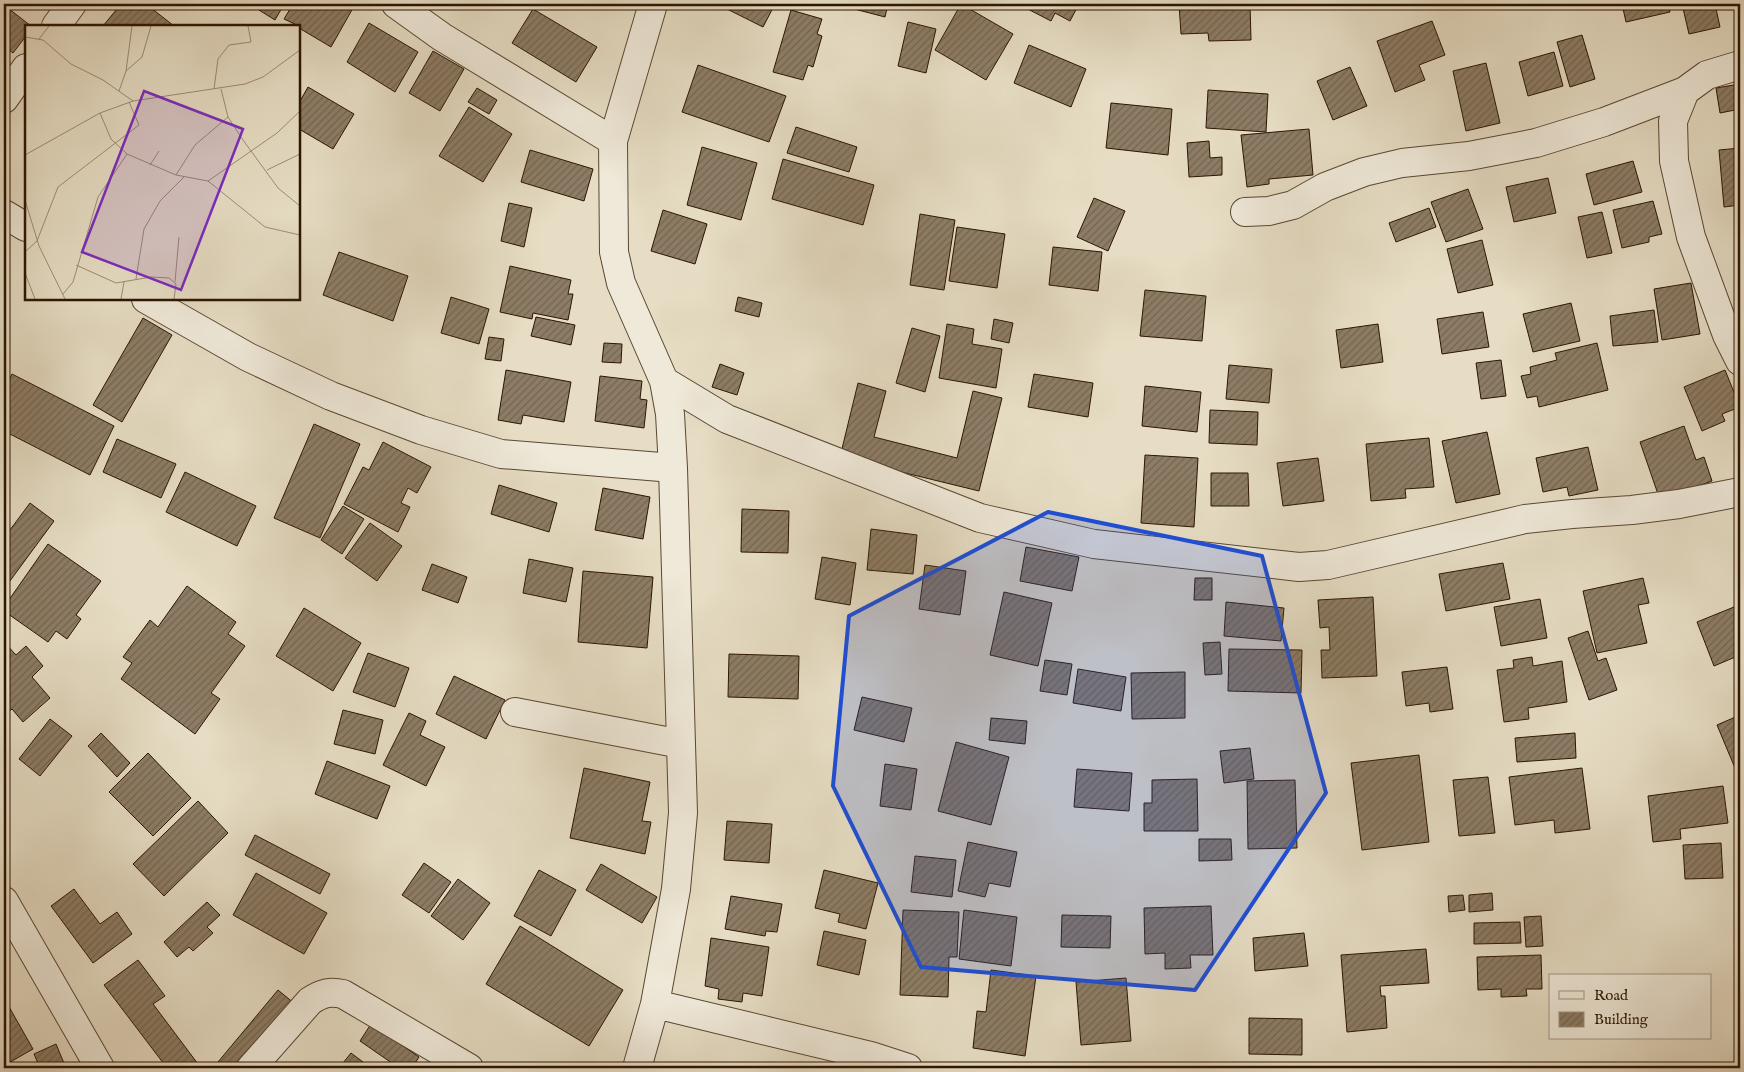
<svg xmlns="http://www.w3.org/2000/svg" width="1744" height="1072" viewBox="0 0 1744 1072" font-family="'IM FELL English',serif">
	<style>
		.building { fill: url(#building-hatch); stroke: #2c1501 }
		.lines { fill: none; stroke-linecap: round; stroke-linejoin: round }
		.minor-casing { stroke: #5a4732; stroke-width: 30 }
		.minor { stroke: #efe9d9; stroke-width: 28 }
		.marked { fill: #1d4ed8; fill-opacity: 0.2; stroke: #1d4ed8; stroke-width: 4; stroke-linejoin: round }
		.inset-road { fill: none; stroke: #9c8d76; stroke-width: 1 }
		.view { fill: #7b2cbf; fill-opacity: 0.15; stroke: #7b2cbf; stroke-width: 2.5 }
		.inset-edge { fill: none; stroke: #2c1501; stroke-width: 2.5 }
	</style>
	<defs>
		<pattern id="building-hatch" width="6" height="6" patternUnits="userSpaceOnUse" patternTransform="scale(1.25)"><rect width="6" height="6" fill="#8d7d66"/><path d="M-1 1l2-2M0 6l6-6M5 7l2-2" fill="none" stroke="#736552"/></pattern>
	</defs>
	<rect width="100%" height="100%" fill="#e6ddc4"/>
	<filter id="stains"><feTurbulence type="fractalNoise" baseFrequency=".004" numOctaves="4"/><feColorMatrix values="0 0 0 0 .2 0 0 0 0 .09 0 0 0 0 .02 0 0 0 .5 -.17"/></filter>
	<radialGradient id="worn" r=".72"><stop offset=".6" stop-color="#630" stop-opacity="0"/><stop offset="1" stop-color="#630" stop-opacity=".3"/></radialGradient>
	<path class="building" d="M121 4H146L174 26H103Z
		M252 4H279L283 6 275 20 251 5Z
		M293 4H346L353 8 331 47 299 28V26L284 19Z
		M717 4H775L763 27Z
		M840 4H888L885 17 839 5Z
		M961 4 1013 34 986 80 935 50Z
		M1018 4H1079L1070 21 1055 13 1051 21Z
		M1179 4H1250L1251 40 1209 41 1208 33 1181 34Z
		M1622 4H1668L1670 12 1626 22Z
		M1682 4H1715L1720 27 1689 34Z
		M4 5 31 26H26V36L13 53 4 46Z
		M533 9 597 47 576 82 512 43Z
		M791 10 822 19 817 34 822 36 813 67 808 65 803 80 773 72Z
		M1432 21 1445 55 1419 65 1425 80 1395 92 1377 41Z
		M908 22 936 29 926 73 898 66Z
		M369 23 418 52 395 92 347 62Z
		M1582 35 1595 79 1570 87 1557 42Z
		M1029 45 1086 69 1071 107 1014 83Z
		M433 51 464 69 440 111 409 93Z
		M1554 52 1563 86 1528 96 1519 62Z
		M1486 63 1500 123 1466 131 1453 71Z
		M698 65 786 96 769 142 682 112Z
		M1350 67 1367 106 1333 120 1317 81Z
		M1740 84V109L1720 113 1716 88Z
		M308 87 354 114 333 149 299 129V103Z
		M477 88 497 100 489 114 468 102Z
		M1208 90 1268 94 1266 132 1206 128Z
		M1111 103 1172 109 1168 155 1106 148Z
		M469 107 512 134 483 182 439 156Z
		M796 127 857 147 849 172 787 153Z
		M1309 129 1313 175 1269 179V184L1247 187 1241 135Z
		M1209 141 1210 158 1222 157V175L1189 177 1187 143Z
		M702 147 757 163 741 220 687 205Z
		M1740 148V205L1724 207 1719 150Z
		M530 150 593 169 584 201 521 182Z
		M783 159 874 185 863 225 772 199Z
		M1633 161 1642 192 1594 205 1586 174Z
		M1548 178 1556 213 1514 222 1506 187Z
		M1468 189 1483 229 1446 242 1431 202Z
		M1094 198 1125 211 1108 251 1077 237Z
		M1653 201 1662 234 1649 237V242L1622 248 1613 210Z
		M509 203 532 208 524 247 501 241Z
		M1429 208 1436 227 1396 242 1389 223Z
		M663 210 707 224 695 264 651 251Z
		M1602 212 1612 253 1587 258 1578 217Z
		M920 214 955 220 944 290 910 285Z
		M957 227 1005 234 997 288 949 281Z
		M1482 240 1493 285 1458 293 1447 249Z
		M1053 247 1102 252 1098 291 1049 285Z
		M339 252 408 276 393 321 323 295Z
		M510 266 571 280 568 294H573L568 320 533 313 532 319 500 312Z
		M1691 283 1700 334 1662 340 1654 289Z
		M1145 290 1206 296 1202 341 1140 336Z
		M451 297 489 309 479 344 441 333Z
		M738 297 762 303 759 317 735 311Z
		M1571 303 1580 341 1533 352 1523 314Z
		M1654 310 1658 342 1613 346 1610 316Z
		M1483 312 1489 347 1442 354 1437 319Z
		M536 317 575 325 571 345 531 336Z
		M143 318 172 335 122 422 93 405Z
		M994 319 1013 323 1009 343 991 339Z
		M947 324 974 329 972 344 1002 349 996 388 939 378Z
		M1378 324 1383 362 1341 368 1336 330Z
		M912 328 940 336 925 392 896 383Z
		M489 337 504 339 501 361 485 359Z
		M604 343 622 344 621 363 602 362Z
		M1597 343 1608 390 1539 407 1537 396 1527 398 1521 376 1531 374 1530 367 1557 360 1555 353Z
		M1501 360 1506 396 1481 399 1476 363Z
		M720 364 744 373 737 395 712 387Z
		M1229 365 1272 369 1269 403 1226 399Z
		M506 370 571 382 564 422 523 415 521 424 498 420Z
		M1725 370 1740 407 1722 414 1725 421 1702 431 1684 387Z
		M12 374 114 426 90 475 4 431V390Z
		M1034 374 1093 383 1088 417 1028 407Z
		M600 376 642 381 640 399 647 400 644 428 595 421Z
		M858 383 886 391 874 437 957 458 973 391 1002 398 979 491 840 457Z
		M1145 386 1201 392 1197 432 1142 426Z
		M1210 410 1258 412 1257 445 1209 443Z
		M314 424 360 444 320 538 274 518Z
		M1684 426 1696 460 1704 457 1712 481 1660 500 1640 442Z
		M1487 432 1500 494 1456 503 1442 441Z
		M1429 438 1434 487 1405 489 1406 498 1371 501 1366 444Z
		M117 439 176 464 161 498 103 472Z
		M383 442 431 467 417 493 408 488 401 503 410 507 398 532 344 504 363 467 369 470Z
		M1588 447 1598 490 1569 496 1567 487 1543 492 1536 458Z
		M1145 455 1198 458 1194 527 1141 523Z
		M1318 458 1324 501 1283 506 1277 463Z
		M185 472 256 506 237 546 166 512Z
		M1211 473H1248L1249 506H1211Z
		M499 485 557 503 549 532 491 514Z
		M603 488 650 497 643 539 595 530Z
		M30 503 54 521 4 589V538Z
		M343 506 364 519 342 554 321 540Z
		M742 509 789 511 788 553 741 552Z
		M370 523 402 546 377 581 345 558Z
		M871 529 917 535 913 574 867 570Z
		M48 544 101 581 76 615 81 619 67 639 56 631 48 642 4 611V607Z
		M1026 547 1079 557 1072 591 1020 581Z
		M822 557 856 563 850 605 815 599Z
		M529 559 573 568 566 602 523 593Z
		M1503 563 1510 599 1446 611 1439 574Z
		M432 564 467 577 458 603 422 590Z
		M925 565 966 571 960 615 919 609Z
		M583 571 653 577 647 648 578 642Z
		M1195 578H1212V600H1194Z
		M1643 578 1649 603 1638 605 1647 643 1597 653 1583 591Z
		M187 586 236 622 228 634 245 646 211 693 220 699 195 734 121 679 132 663 123 657 150 620 158 627Z
		M1004 592 1052 603 1038 666 990 655Z
		M1373 597 1377 676 1322 678 1321 650H1330L1329 627 1320 628 1318 600Z
		M1540 599 1547 638 1501 646 1494 607Z
		M1226 602 1284 608 1281 641 1224 636Z
		M1734 607 1740 619V655L1714 666 1697 622Z
		M304 608 361 643 333 691 276 656Z
		M1588 631 1598 661 1606 658 1617 690 1589 700 1568 638Z
		M4 642 16 655 26 646 43 666 32 677 50 698 23 722 12 709 4 715Z
		M1220 642 1222 674 1205 675 1203 643Z
		M1229 649 1302 650 1301 693 1228 691Z
		M368 653 409 668 395 707 353 692Z
		M729 654 799 656 798 699 728 697Z
		M1532 657 1533 666 1562 661 1567 702 1528 708 1529 719 1504 722 1497 670 1514 668 1513 660Z
		M1045 660 1072 664 1067 695 1040 691Z
		M1447 667 1453 709 1430 712 1429 703 1406 706 1402 672Z
		M1078 669 1126 677 1121 711 1073 703Z
		M1185 672V718L1132 719 1131 673Z
		M454 676 505 700 486 739 436 714Z
		M862 697 912 708 904 742 854 730Z
		M343 710 383 720 375 754 334 744Z
		M409 713 426 721 420 735 445 747 426 786 383 765Z
		M1740 715V780L1717 725Z
		M991 718 1027 721 1025 744 989 740Z
		M50 719 72 736 40 776 19 759Z
		M101 733 130 763 117 777 88 746Z
		M1575 733 1576 758 1517 762 1515 738Z
		M956 742 1009 757 991 825 938 811Z
		M1250 748 1254 779 1224 783 1220 751Z
		M148 753 191 798 153 836 109 792Z
		M1419 755 1429 842 1362 850 1351 763Z
		M327 761 390 786 377 819 315 794Z
		M885 764 917 769 911 810 880 806Z
		M584 768 650 782 642 821 651 822 645 854 570 838Z
		M1582 768 1590 829 1555 833 1554 820 1515 825 1509 777Z
		M1077 769 1132 773 1129 811 1074 807Z
		M1488 777 1495 833 1459 836 1453 780Z
		M1197 779 1198 831H1144V803H1152V780Z
		M1295 780 1297 848 1248 849 1247 781Z
		M1723 786 1728 823 1680 829 1681 839 1653 842 1648 796Z
		M198 801 228 833 164 896 133 864Z
		M727 821 772 824 769 863 724 860Z
		M255 835 330 874 320 894 245 855Z
		M1199 839H1231L1232 860 1199 861Z
		M968 842 1017 852 1010 887 989 883 985 897 958 891Z
		M1721 843 1723 878 1685 879 1683 845Z
		M915 856 956 860 952 897 911 892Z
		M424 863 451 882 429 913 402 895Z
		M601 864 657 897 642 923 586 890Z
		M539 870 576 890 551 936 514 916Z
		M824 870 878 883 866 929 838 922 840 914 815 908Z
		M256 873 327 913 304 954 233 915Z
		M458 879 490 903 463 940 431 916Z
		M74 889 100 924 117 912 132 934 93 963 51 906Z
		M1492 893 1493 910 1469 912V895Z
		M1463 895 1465 910 1449 912 1448 896Z
		M731 896 782 904 777 932 766 931 765 936 725 929Z
		M207 902 220 915 207 927 213 933 193 951 189 947 177 957 164 942Z
		M1211 906 1213 955H1190L1191 968 1165 969V953L1145 954 1144 908Z
		M903 910 959 912 957 957H949L948 997 900 995Z
		M964 910 1017 917 1011 966 959 959Z
		M1062 915 1111 916 1110 948 1061 947Z
		M1541 916 1543 946 1526 947 1524 917Z
		M1520 922 1521 943 1474 944V923Z
		M520 926 623 990 589 1046 486 984Z
		M824 931 866 940 859 975 817 965Z
		M1304 933 1308 966 1255 971 1253 938Z
		M711 938 769 947 762 996 743 993 742 1002 718 999 719 989 705 986Z
		M1426 949 1429 983 1380 986 1381 996H1385L1387 1028 1347 1032 1341 955Z
		M1541 955 1542 989H1526L1527 996 1501 997V989L1478 990 1477 957Z
		M138 960 165 996 153 1004 201 1068H167L104 985Z
		M991 970 1036 976 1025 1056 973 1048 977 1011 986 1012Z
		M1126 978 1131 1041 1081 1045 1076 982Z
		M278 990 295 1004 241 1068H213Z
		M4 998 33 1049 5 1065 4 1062Z
		M1249 1018 1302 1019V1055L1249 1054Z
		M371 1024 419 1057 412 1068H399L360 1041Z
		M56 1044 66 1068H40L34 1054Z
		M351 1053 371 1068H339Z
		M672 1063 696 1068H670Z"/>
	<g class="lines">
		<defs>
			<path id="minor" d="M396 4 442 37 613 141
				M56 26 72 4
				M1740 65 1707 75 1685 91 1673 121 1674 161 1691 237 1727 335 1740 361
				M4 99 26 68
				M1245 212 1269 211 1293 205 1325 187 1364 172 1402 163 1469 156 1536 143 1604 122 1685 91
				M4 214 26 227
				M146 299 248 357 331 396 421 430 501 454 673 468
				M664 381 727 419 980 518 1094 544 1299 567 1328 565 1525 519 1572 514 1632 510 1679 504 1740 492
				M515 712 681 744
				M4 901 100 1068
				M655 1004 871 1056 908 1068
				M251 1068 310 1001C322 993 330 991 343 994L469 1068
				M637 1068 655 1004 676 889 683 813 673 468 670 414 664 381 621 283 614 252 613 141 653 4"/>
		</defs>
		<use href="#minor" class="minor-casing"/>
		<use href="#minor" class="minor"/>
	</g>
	<path class="marked" d="M1048 512 1262 556 1326 793 1195 990 921 967 833 786 849 616Z"/>
	<g transform="translate(25 25)">
		<rect width="275" height="275" fill="#e6ddc4"/>
		<path class="inset-road" d="M0 12 18 15 46 39 78 55 108 76M14 14 24 1M101 46 107 1M189 64 193 34 204 20 226 17 223 1M196 64 203 92 218 115 253 163 275 181M94 66 101 46 117 32 126 1M75 88 86 114 102 129 151 150 183 156 240 202 275 210M0 130 75 88 108 76 220 59 238 52 275 25M125 140 134 126M242 145 275 129M151 150 170 120 203 92M183 156 252 108 275 86M0 175 14 221 40 274M0 227 12 216 33 162 114 100 104 77M51 240 91 258 126 252 144 253 151 259 149 274M0 248 10 274M111 254 119 204 135 176 159 152M150 257 154 212M38 269 48 257 73 172 102 129M96 274 99 257"/>
		<path class="view" d="M119 66 218 104 156 265 57 227Z"/>
		<rect width="275" height="275" class="inset-edge"/>
	</g>
	<rect width="1744" height="1072" fill="none" stroke="#e6ddc4" stroke-width="20"/>
	<rect x="5" y="5" width="1734" height="1062" fill="none" stroke="#2c1501" stroke-width="2.5"/>
	<rect x="10" y="10" width="1724" height="1052" fill="none" stroke="#2c1501"/>
	<rect x="1549" y="974" width="162" height="65" fill="#efe9d9" stroke="#a19483"/>
	<rect x="1559" y="991" width="25" height="8" fill="#efe9d9" stroke="#a19483"/>
	<text x="1594" y="1000" font-size="15" fill="#2c1501">Road</text>
	<rect x="1559" y="1012" width="25" height="15" fill="url(#building-hatch)" stroke="#a19483"/>
	<text x="1594" y="1024" font-size="15" fill="#2c1501">Building</text>
	<rect width="100%" height="100%" filter="url(#stains)"/>
	<rect width="100%" height="100%" fill="url(#worn)"/>
</svg>
